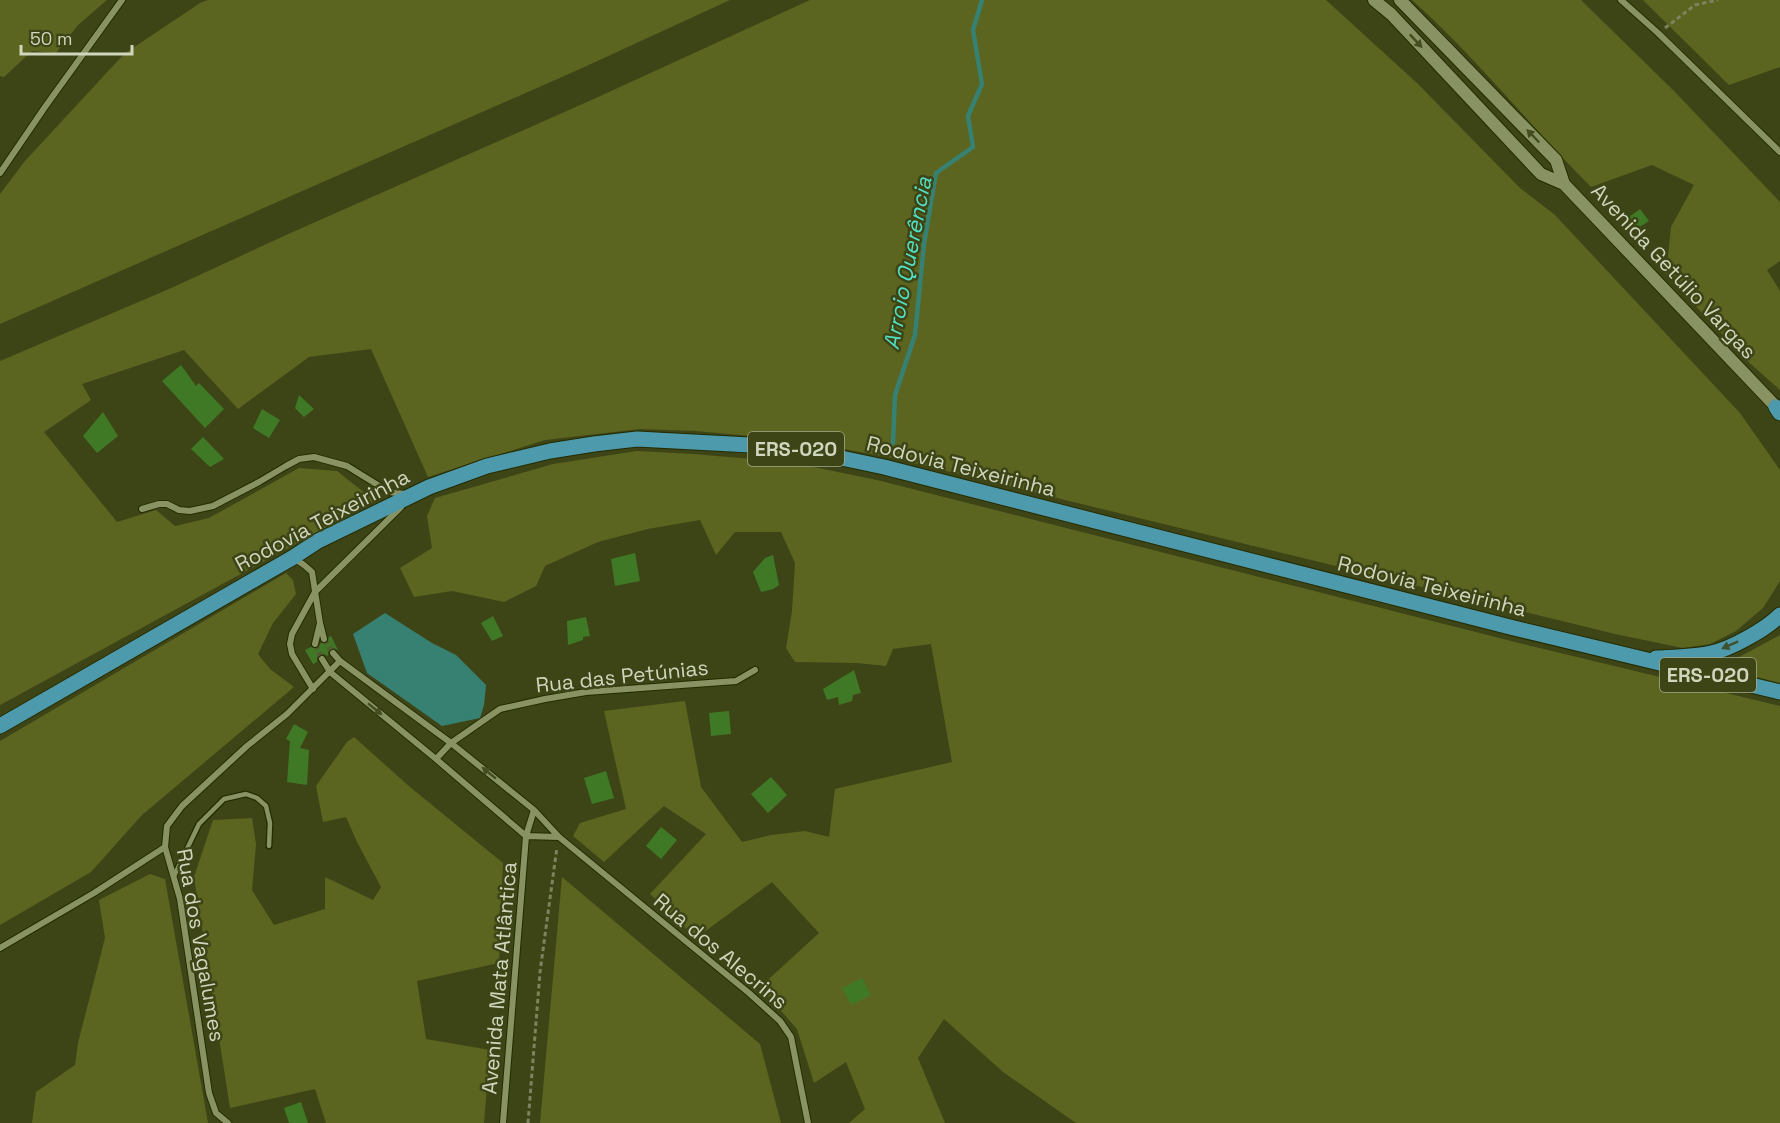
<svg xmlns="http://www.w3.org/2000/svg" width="1780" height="1123" viewBox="0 0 1780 1123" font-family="'Space Grotesk',sans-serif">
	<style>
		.green { fill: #5b6520 }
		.water { fill: #378172 }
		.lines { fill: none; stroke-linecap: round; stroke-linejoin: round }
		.stream { stroke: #378172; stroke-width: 4.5 }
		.building { fill: #3f7926 }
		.street-tunnel { stroke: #535b30; stroke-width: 6; stroke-dasharray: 6 3; stroke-linecap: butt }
		.lane-casing { stroke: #242b00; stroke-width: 7 }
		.street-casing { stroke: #242b00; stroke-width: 8 }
		.secondary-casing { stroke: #242b00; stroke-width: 14 }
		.primary-casing { stroke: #242b00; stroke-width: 17 }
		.path { stroke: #7c835e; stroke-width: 3; stroke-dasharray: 4.5 3; stroke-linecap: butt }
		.lane { stroke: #889263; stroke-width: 4.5 }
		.street { stroke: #889263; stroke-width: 6 }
		.secondary { stroke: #889263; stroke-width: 12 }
		.primary { stroke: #4d9aac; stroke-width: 15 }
		.oneway { fill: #444d1f }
		.oneway2 { fill: #3f522d }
		.labels { text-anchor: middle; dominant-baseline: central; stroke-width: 5; stroke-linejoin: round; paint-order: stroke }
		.shield { fill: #3d4517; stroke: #a4aa8b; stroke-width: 1.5 }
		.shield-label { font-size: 20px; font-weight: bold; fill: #d0d6bd }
		.street-label { font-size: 21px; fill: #d0d6bd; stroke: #3d4517 }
		.water-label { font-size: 22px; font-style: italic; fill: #52e0c5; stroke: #3d4517 }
	</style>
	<rect width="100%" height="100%" fill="#3d4517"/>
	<path class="green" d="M0 0H107L78 25 56 53 32 51 4 77 0 76Z
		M208 0H730L580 69 0 324V194L25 161 124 54 200 3Z
		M810 0H1326L1418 84 1520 188 1555 215 1740 413 1780 470V581L1763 608 1736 631 1710 644 1683 648 1615 634 893 458 794 440 696 431 640 429 545 440 428 477 371 349 309 357 238 409 184 350 82 384 91 400 44 432 117 522 156 510 175 526 209 518 299 468 337 471 375 501 0 705V361L169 289 295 231 587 102Z
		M1412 0H1581L1675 92 1780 202V261L1767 270 1780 291V390L1744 358 1666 274 1671 227 1694 185 1652 165 1591 187C1530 126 1476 57 1412 0Z
		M1643 0H1780V67L1729 85Z
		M637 451 693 454 789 462 877 480 1515 642 1780 706V1123H1076L1003 1072 944 1019 918 1058 945 1123H849L865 1109 846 1062 814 1083 797 1029 760 987 819 933 772 882 696 938 650 894 706 834 664 806 604 862 573 836 580 823 626 809 604 711 685 701 701 787 742 842 771 835 805 831 829 837 835 789 952 762 931 644 893 649 886 666 857 663 795 662 786 648 792 611 795 563 781 532H735L716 555 700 520 648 529 598 542 545 566 536 586 504 602 452 591 414 597 400 568 432 548 427 516 435 498 553 464Z
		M286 573 293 580 296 594 273 623 258 654 270 669 294 687 142 815 91 872 0 925V741Z
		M1780 635V683L1710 665 1739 657Z
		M354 737 410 787 503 863 499 963 417 981 426 1039 490 1050 484 1123H326L315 1089 230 1108 194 877 213 820 252 818 256 844 252 890 274 925 325 909V877L373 900 381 887 357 842 346 817 323 822 316 786 347 742Z
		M150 874 165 879 208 1123H32L36 1092 75 1065 78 1043 105 938 99 900Z
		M562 877 760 1044 781 1123H540Z"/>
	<path class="water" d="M385 613 432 643 456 655 486 685 484 705 480 718 442 726 367 673 353 634Z"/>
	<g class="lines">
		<path class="stream" d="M893 443 895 395 915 335 924 244 936 173 973 147 968 116 982 84 973 30 982 0"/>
	</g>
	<path class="building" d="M1640 209 1649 221 1635 230 1626 219Z
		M181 365 196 386 199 383 224 409 205 428 162 381Z
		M299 395 314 409 304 417 295 408Z
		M262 409 280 420 269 438 253 428Z
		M103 412 118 436 97 453 83 436Z
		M203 437 224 459 210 467 191 449Z
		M635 553 640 581 615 586 611 559Z
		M773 555 779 585 773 589 761 592 753 572 765 558Z
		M493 616 503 636 492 641 481 623Z
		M586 617 590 636 583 637V640L568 645 567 621Z
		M331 636 338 650 334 648 330 649 328 652V655L327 656 324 654H320L317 657V662L313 664 305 650 311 647 317 649 321 643H327L329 637Z
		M854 670 861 693 853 695 852 701 839 705 838 697 827 700 823 689Z
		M729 711 731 734 711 736 709 713Z
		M294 724 308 732 300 748 309 750 307 785 287 782 290 741 286 739Z
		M606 771 614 798 592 804 584 778Z
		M771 777 787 795 768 813 751 794Z
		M661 827 677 840 661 859 646 846Z
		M862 978 871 995 851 1005 842 988Z
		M301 1102 308 1123H289L284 1108Z"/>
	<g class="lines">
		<path class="street-tunnel" d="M324 639 333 653
			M315 644 322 659"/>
		<defs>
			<path id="lane" d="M174 876 199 824 224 799 246 794 257 798 266 806 270 823 269 846"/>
			<path id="street" d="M1621 0 1658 33 1780 152
				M0 173 45 107 122 0
				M142 509 159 504H167L179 510 190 511 213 506 259 482 286 466 299 459 314 457 347 466 389 492 405 494
				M295 559 304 565 312 572 320 623 324 639
				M315 644 320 623
				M333 653 340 661 451 743 534 810 559 837 749 993 780 1021 791 1037 808 1123
				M322 659 330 672 436 759 526 836 559 837
				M313 689 292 654 290 644 292 634 315 592 401 507
				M436 759 451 743 500 709 545 699 586 692 736 681 755 670
				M0 948 94 893 165 847
				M228 1123 216 1113 209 1093 180 899 165 847 167 826 182 806 247 746 287 714 340 661
				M503 1123 526 836 534 810"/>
			<path id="secondary" d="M1374 0 1391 14 1541 174 1564 184 1780 411
				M1400 0 1556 160 1564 184"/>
			<path id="primary" d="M1776 407 1780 413
				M1656 658C1674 657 1693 657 1711 653 1731 649 1766 629 1780 615
				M0 726 292 558 318 541 429 487 487 466 550 451 594 444 637 439 789 447 884 467 1514 628 1780 692"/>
		</defs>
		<use href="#lane" class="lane-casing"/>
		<use href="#street" class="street-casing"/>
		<use href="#secondary" class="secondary-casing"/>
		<use href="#primary" class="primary-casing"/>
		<path class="path" d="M1665 28 1695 5 1718 0
			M528 1123 540 972 557 847"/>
		<use href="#lane" class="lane"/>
		<use href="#street" class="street"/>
		<use href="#secondary" class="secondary"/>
		<use href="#primary" class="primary"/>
	</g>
	<defs><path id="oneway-solid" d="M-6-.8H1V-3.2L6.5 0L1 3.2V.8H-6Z" transform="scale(1.5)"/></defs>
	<g class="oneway">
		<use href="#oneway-solid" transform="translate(1416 41) rotate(47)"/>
		<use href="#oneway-solid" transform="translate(1533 136) rotate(-134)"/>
		<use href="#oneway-solid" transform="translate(375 709) rotate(39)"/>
		<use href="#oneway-solid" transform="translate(489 773) rotate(-141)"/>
	</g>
	<use class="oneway2" href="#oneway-solid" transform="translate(1730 645) rotate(156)"/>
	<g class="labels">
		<g class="shield">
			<rect x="748" y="432" width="96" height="34" rx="4.5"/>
			<rect x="1660" y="658" width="96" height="34" rx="4.5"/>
		</g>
		<g class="shield-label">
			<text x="796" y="449">ERS-020</text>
			<text x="1708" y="675">ERS-020</text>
		</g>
		<g class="street-label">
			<text transform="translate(1674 271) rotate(47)">Avenida Getúlio Vargas</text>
			<text transform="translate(961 466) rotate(14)">Rodovia Teixeirinha</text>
			<text transform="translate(322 520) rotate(-28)">Rodovia Teixeirinha</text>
			<text transform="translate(1432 586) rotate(14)">Rodovia Teixeirinha</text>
			<text transform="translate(622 676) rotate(-6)">Rua das Petúnias</text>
			<text transform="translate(201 945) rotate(80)">Rua dos Vagalumes</text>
			<text transform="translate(721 951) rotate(40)">Rua dos Alecrins</text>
			<text transform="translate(499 978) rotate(-85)">Avenida Mata Atlântica</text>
		</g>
		<g class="water-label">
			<text transform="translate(907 263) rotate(-79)">Arroio Querência</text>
		</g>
	</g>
	<path d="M21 45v9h111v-9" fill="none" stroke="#d0d6bd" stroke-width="3"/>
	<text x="30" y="45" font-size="18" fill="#d0d6bd" stroke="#3d4517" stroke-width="4.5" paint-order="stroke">50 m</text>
</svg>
